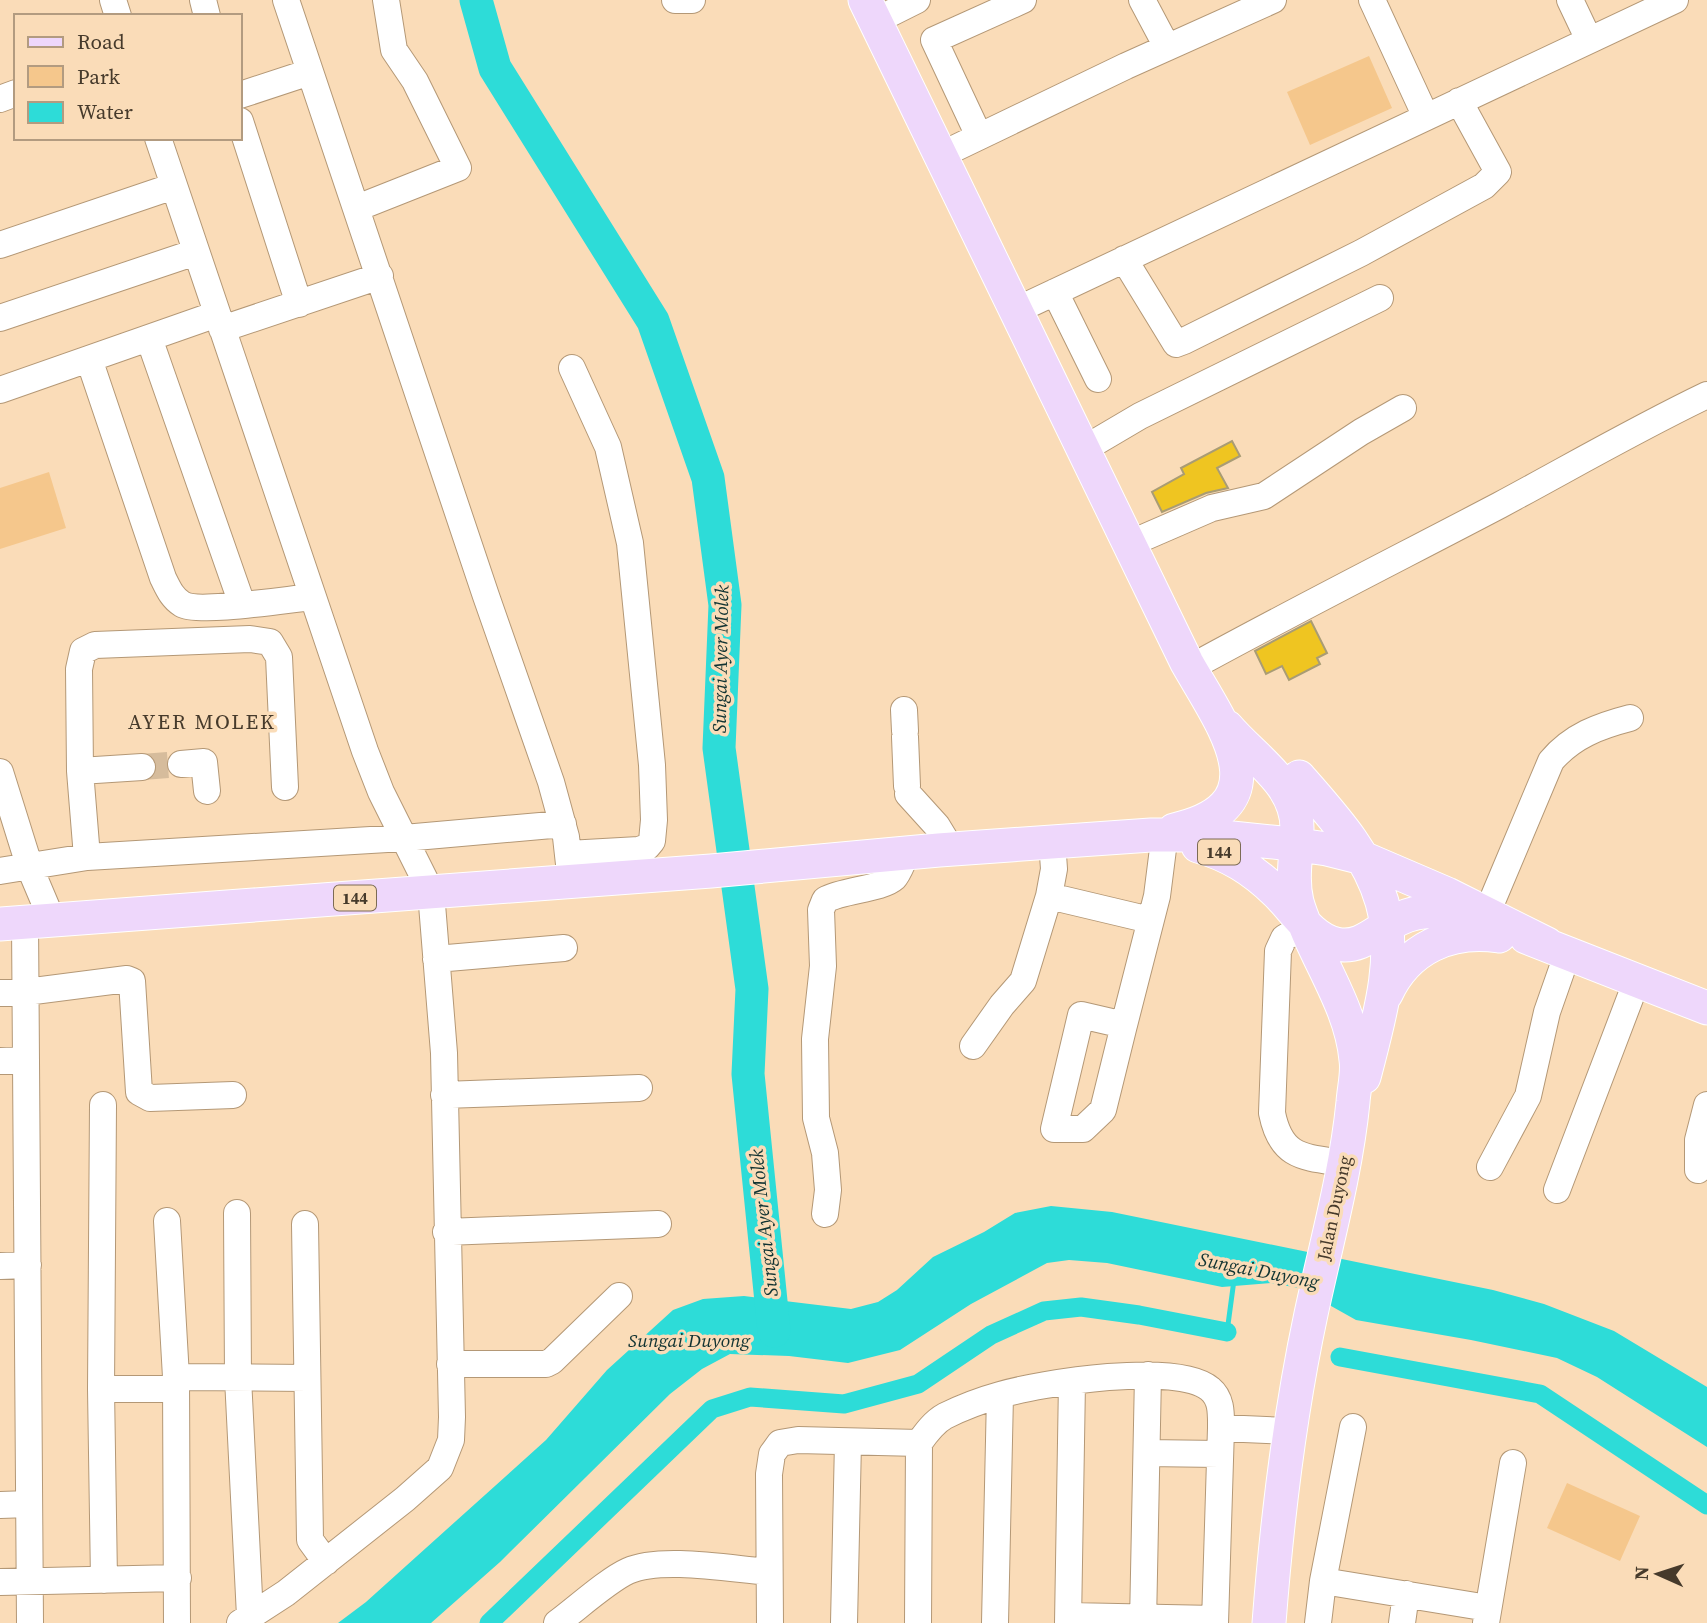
<svg xmlns="http://www.w3.org/2000/svg" width="1707" height="1623" viewBox="0 0 1707 1623" font-family="'Source Serif 4',serif">
	<style>
		.green { fill: #f5c78c }
		.water { fill: #2ddcd8 }
		.lines { fill: none; stroke-linecap: round; stroke-linejoin: round }
		.stream { stroke: #2ddcd8; stroke-width: 5 }
		.canal { stroke: #2ddcd8; stroke-width: 19 }
		.river { stroke: #2ddcd8; stroke-width: 33 }
		.building { fill: #efc521; stroke: #a99c74; stroke-width: 2 }
		.minor-tunnel { stroke: #d6bc9c; stroke-width: 26; stroke-dasharray: 26 13; stroke-linecap: butt }
		.minor-casing { stroke: #b49876; stroke-width: 28 }
		.major-casing { stroke: #fff; stroke-width: 35 }
		.minor { stroke: #fff; stroke-width: 26 }
		.major { stroke: #eed7fb; stroke-width: 33 }
		.labels { text-anchor: middle; dominant-baseline: central; stroke-width: 7; stroke-linejoin: round; paint-order: stroke }
		.shield { fill: #fadcb8; stroke: #7c6b55; stroke-width: 2 }
		.shield-label { font-size: 16px; font-weight: bold; fill: #463a2b }
		.street-label { font-size: 18px; fill: #463a2b; stroke: #fadcb8 }
		.water-label { font-size: 19px; font-style: italic; fill: #113332; stroke: #fadcb8 }
		.quarter-label { font-size: 21px; letter-spacing: 2px; fill: #463a2b; stroke: #fadcb8 }
	</style>
	<rect width="100%" height="100%" fill="#fadcb8"/>
	<path class="green" d="M1369 56 1392 108 1310 145 1287 92Z
		M49 472 66 528 0 549V488Z
		M1567 1483 1640 1516 1620 1561 1547 1528Z"/>
	<path class="water" d="M1051 1206 1112 1212 1493 1290 1544 1304 1614 1331 1707 1387V1447L1597 1377 1557 1358 1471 1340 1356 1320 1299 1288 1271 1283 1222 1287 1107 1263 1069 1260 1047 1263 971 1304 900 1350 848 1363 789 1356 730 1354 702 1369 670 1394 500 1562 431 1623H338L366 1602 546 1440 607 1370 673 1310 703 1299 744 1296 851 1309 878 1302 897 1290 933 1257 984 1232 1015 1213Z"/>
	<g class="lines">
		<path class="stream" d="M1227 1332 1234 1280"/>
		<path class="canal" d="M1340 1357 1540 1394 1707 1505
			M489 1623 712 1409 750 1397 844 1404 918 1384 991 1335 1044 1311 1081 1307 1139 1315 1227 1332"/>
		<path class="river" d="M476 0 495 68 653 321 708 478 725 605 719 748 752 989 748 1074 774 1331"/>
	</g>
	<path class="building" d="M1232 441 1240 456 1217 468 1228 488 1206 493 1162 512 1152 492 1184 474 1181 468Z
		M1311 621 1327 653 1317 658 1320 664 1289 680 1282 666 1266 674 1255 651Z"/>
	<g class="lines">
		<path class="minor-tunnel" d="M142 767 181 764"/>
		<defs>
			<path id="minor" d="M113 0 118 16
				M203 0 207 16
				M286 0 486 596 551 782 566 837 571 882
				M675 0H692
				M1142 0 1167 47
				M1372 0 1426 117
				M1570 0 1589 40
				M875 21 917 0
				M240 95 310 72
				M0 99 16 93
				M240 121 299 304
				M979 136 934 40 1023 0
				M158 138 365 751 381 792 431 892 444 1053 452 1417 451 1440 440 1468 405 1499 286 1593 240 1623
				M941 155 1126 66 1273 0
				M357 208 458 168 415 81 394 50 386 0
				M0 245 174 186
				M1124 259 1176 344 1184 341 1361 253 1484 186 1498 172 1459 101
				M1055 292 1098 379
				M1017 310 1675 0
				M0 318 196 252
				M222 329 380 276
				M149 338 242 604
				M89 359 163 578C168 588 172 598 182 604 198 614 289 599 312 597
				M0 390 217 314
				M1084 449 1140 416 1380 298
				M1129 544 1212 508 1264 496 1361 432 1403 408
				M1190 668C1292 612 1397 559 1500 505 1569 468 1636 429 1707 395
				M904 710 905 731
				M905 737 907 786
				M181 764 204 762 207 791
				M80 771 142 767
				M0 772 30 868 52 920
				M908 794 937 826 951 849
				M568 854 639 850 647 847 652 841 654 820 652 765 630 543 608 447 572 368
				M87 857 80 771 79 669 83 651 95 645 250 639 270 642 279 657 285 787
				M0 871 87 857 404 838 563 824
				M1049 896 1150 920
				M1487 913 1551 761C1572 736 1599 726 1630 718
				M25 922 30 1623
				M1306 925 1284 938 1278 951 1272 1113C1281 1158 1303 1157 1344 1163
				M436 959 564 948
				M0 993 26 992 127 979 132 981 139 1092 150 1098 233 1095
				M1124 1025 1103 1110 1083 1129H1054L1081 1015 1124 1025 1157 896 1164 841
				M973 1046 1002 1005 1023 981 1049 896 1054 869 1052 841
				M0 1061 26 1060
				M444 1095 639 1088
				M103 1105 101 1389 104 1580
				M1490 1167 1528 1096 1547 1012 1568 952
				M1698 1170V1140L1707 1105
				M1557 1190 1637 980
				M237 1213 238 1378 250 1616
				M825 1214 828 1190 825 1153 816 1118 815 1039 823 966 821 910 825 900C842 890 882 889 894 878 899 873 903 860 907 853
				M167 1221 176 1377 177 1623
				M305 1224 310 1540 326 1562
				M446 1232 658 1224
				M0 1266 28 1265
				M450 1364H546L552 1361 619 1296
				M176 1377 307 1378
				M101 1389H176
				M1147 1453 1219 1454
				M0 1505 29 1504
				M1323 1581 1488 1608
				M0 1582 178 1578
				M1069 1616 1215 1619
				M557 1623C576 1609 608 1580 628 1571 661 1556 731 1569 769 1572
				M770 1623 769 1474 772 1454 780 1443 798 1440 919 1443C926 1433 934 1422 945 1416 961 1408 982 1400 1000 1395 1041 1383 1178 1361 1210 1389 1222 1399 1221 1414 1221 1428L1288 1431
				M844 1623 848 1442
				M918 1623 919 1443
				M995 1623 1000 1395
				M1068 1623 1072 1382
				M1143 1623 1148 1375
				M1215 1623 1221 1428
				M1318 1623 1323 1581 1353 1427
				M1402 1623 1406 1594
				M1486 1623 1513 1463"/>
			<path id="major" d="M865 0 1187 663C1222 725 1285 805 1174 830
				M1227 727C1254 759 1297 783 1297 828 1297 854 1291 877 1297 902 1312 955 1351 1003 1356 1060 1358 1073 1354 1088 1353 1102 1346 1173 1326 1244 1311 1314 1289 1417 1277 1519 1269 1623
				M1299 777C1331 814 1368 853 1382 902 1398 959 1378 1022 1364 1077
				M1198 846C1230 855 1253 870 1276 892 1294 909 1310 938 1336 944 1361 950 1378 929 1399 919 1422 908 1448 910 1472 918
				M0 924 711 871 939 850 1151 835H1203L1292 844 1327 849 1363 858 1447 894 1547 944
				M1526 937 1707 1008
				M1386 994C1407 948 1450 929 1499 936"/>
		</defs>
		<use href="#minor" class="minor-casing"/>
		<use href="#major" class="major-casing"/>
		<use href="#minor" class="minor"/>
		<use href="#major" class="major"/>
	</g>
	<g class="labels">
		<g class="shield">
			<rect x="1198" y="839.5" width="42" height="25" rx="5"/>
			<rect x="334" y="885.5" width="42" height="25" rx="5"/>
		</g>
		<g class="shield-label">
			<text x="1219" y="852">144</text>
			<text x="355" y="898">144</text>
		</g>
		<g class="street-label">
			<text transform="translate(1334 1208) rotate(-78)">Jalan Duyong</text>
		</g>
		<g class="water-label">
			<text transform="translate(720 659) rotate(-89)">Sungai Ayer Molek</text>
			<text transform="translate(763 1223) rotate(-96)">Sungai Ayer Molek</text>
			<text transform="translate(1259 1270) rotate(11)">Sungai Duyong</text>
			<text x="689" y="1340">Sungai Duyong</text>
		</g>
		<g class="quarter-label">
			<text x="202" y="721">AYER MOLEK</text>
		</g>
	</g>
	<rect x="14" y="14" width="228" height="126" fill="#fadcb8" stroke="#b29b80" stroke-width="2"/>
	<rect x="28" y="37" width="35" height="10" fill="#eed7fb" stroke="#b29b80" stroke-width="2"/>
	<text x="77" y="49" font-size="21" fill="#463a2b">Road</text>
	<rect x="28" y="66" width="35" height="21" fill="#f5c78c" stroke="#b29b80" stroke-width="2"/>
	<text x="77" y="84" font-size="21" fill="#463a2b">Park</text>
	<rect x="28" y="102" width="35" height="21" fill="#2ddcd8" stroke="#b29b80" stroke-width="2"/>
	<text x="77" y="119" font-size="21" fill="#463a2b">Water</text>
	<g transform="translate(1658 1574) rotate(273)" stroke="#fadcb8" stroke-width="5" paint-order="stroke">
	<path d="M0-5L12 26L0 18L-12 26Z" fill="#463a2b"/>
	<text y="-10" font-size="19" font-weight="bold" text-anchor="middle" fill="#463a2b">N</text>
	</g>
</svg>
